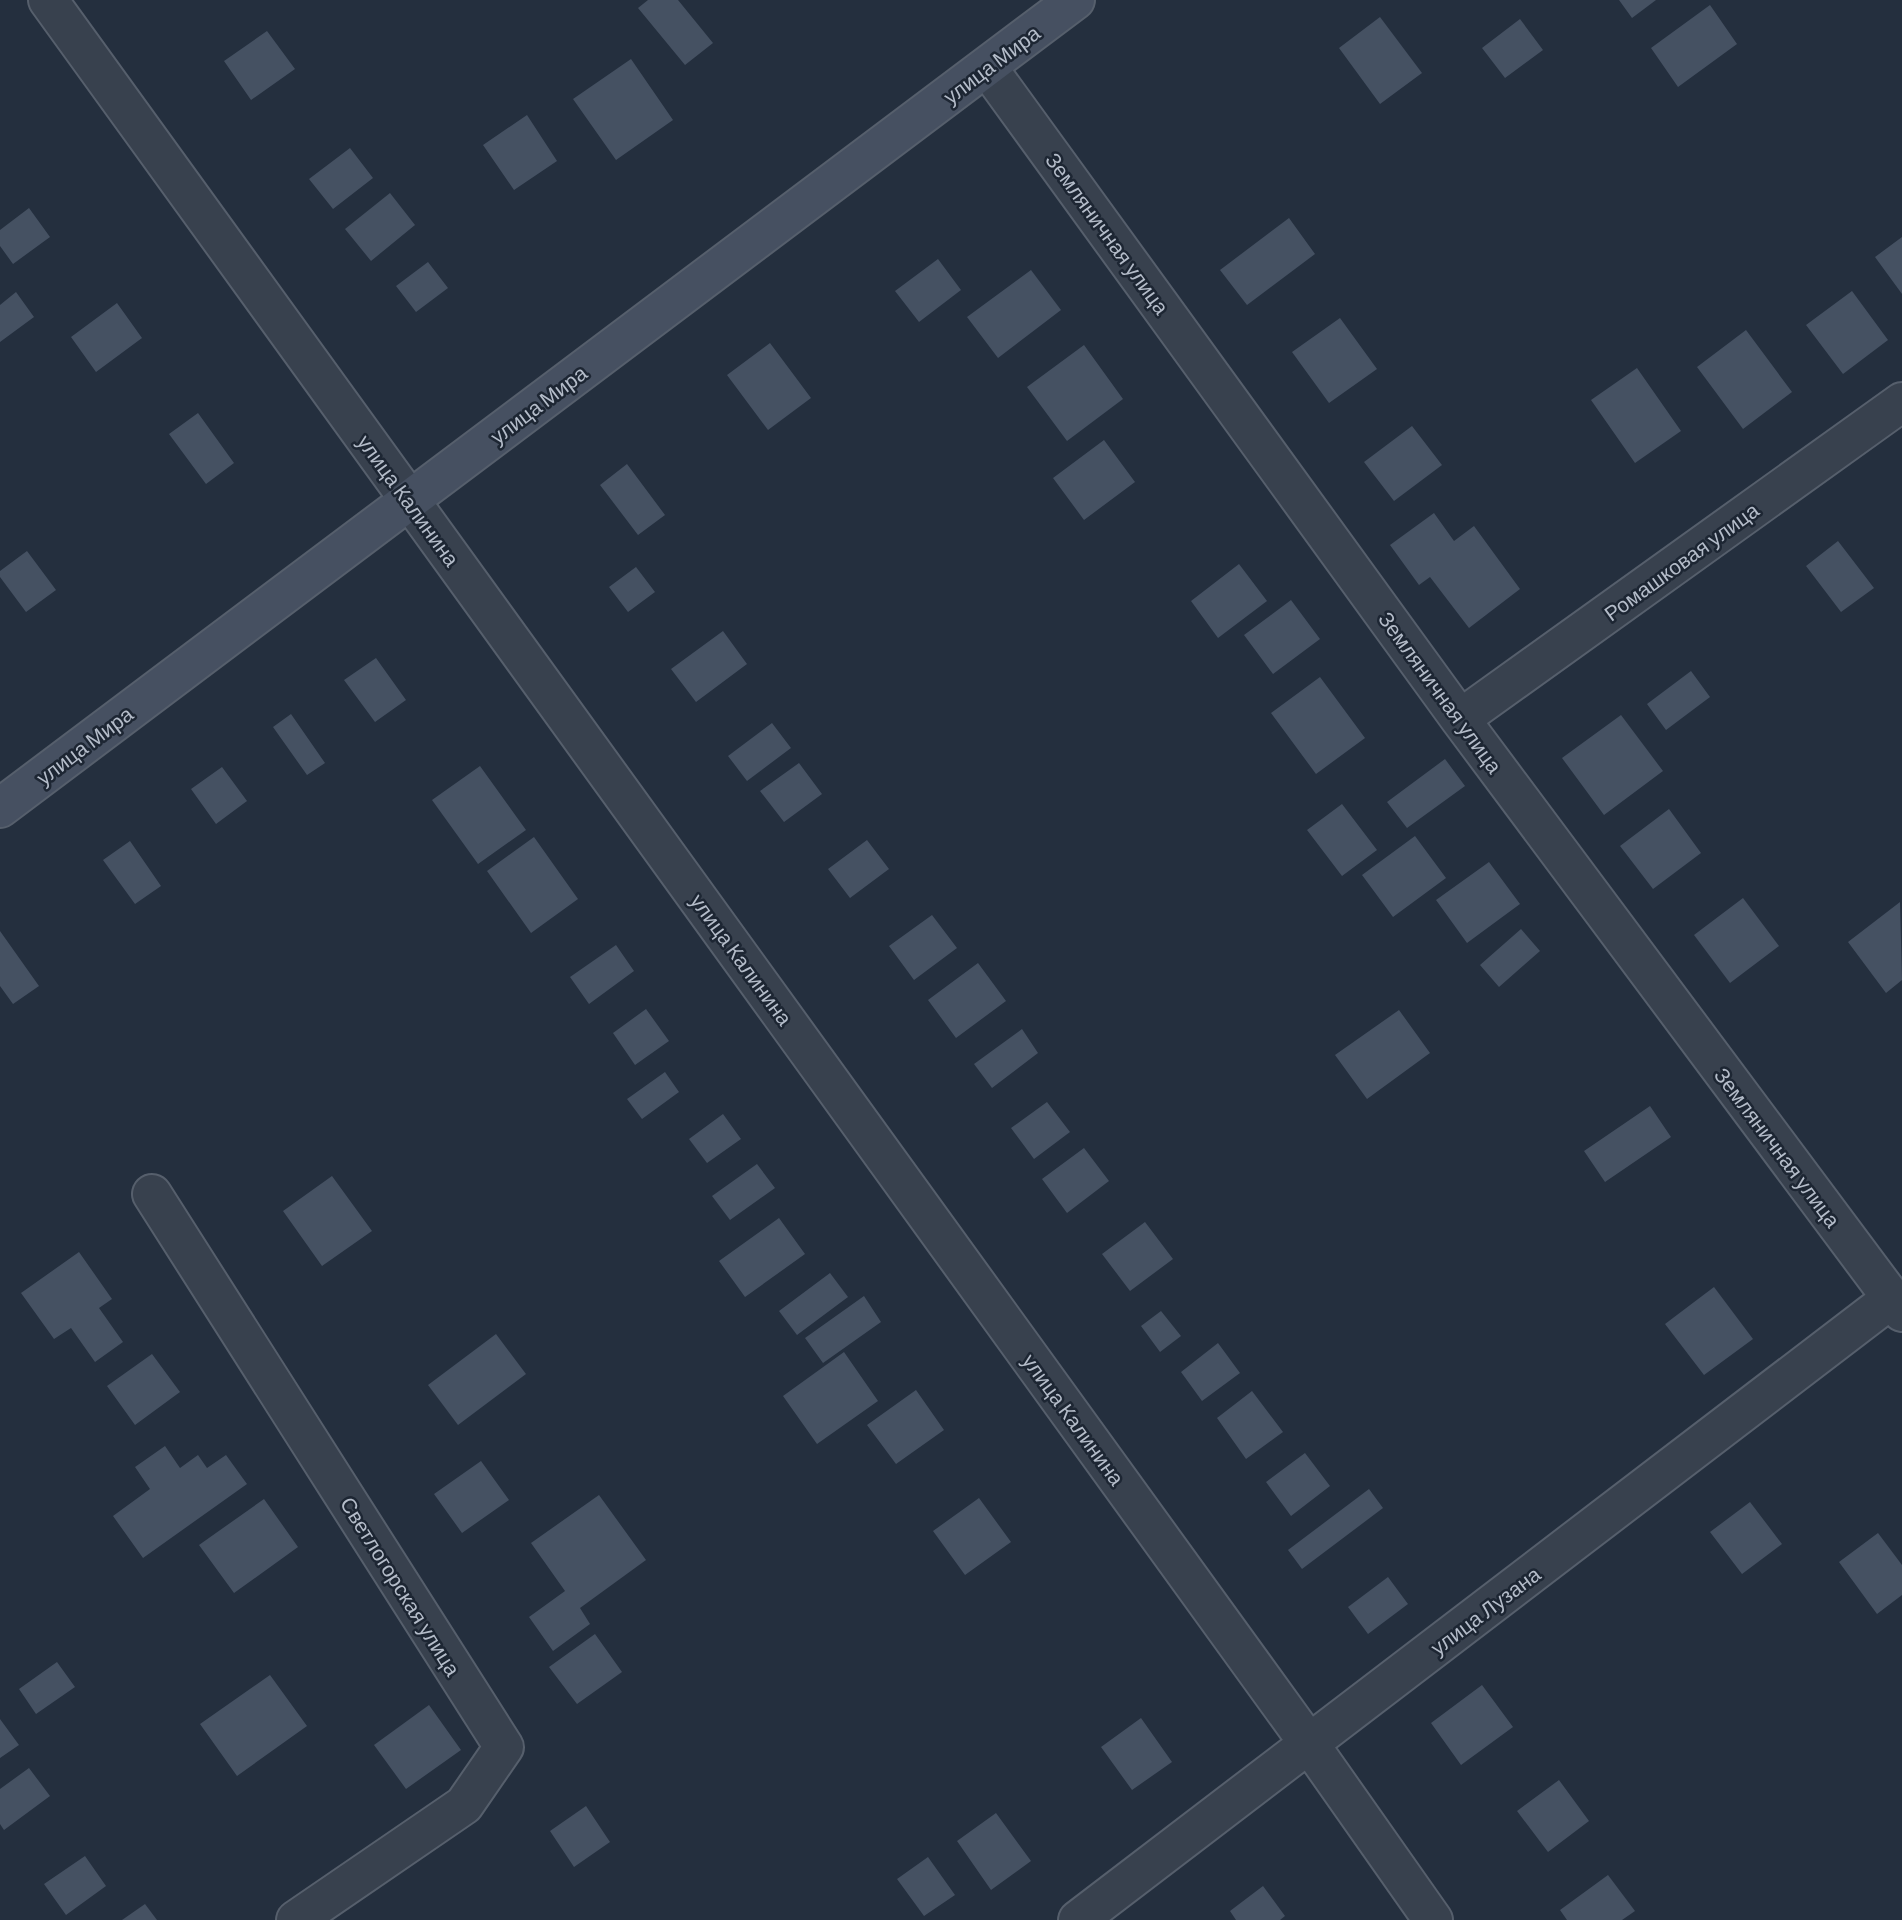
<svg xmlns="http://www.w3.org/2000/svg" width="1902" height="1920" viewBox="0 0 1902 1920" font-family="Barlow,sans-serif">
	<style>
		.building { fill: #455162 }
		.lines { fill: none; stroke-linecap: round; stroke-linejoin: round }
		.street-casing { stroke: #565f6c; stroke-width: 42 }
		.secondary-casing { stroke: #565f6c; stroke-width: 42 }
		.street { stroke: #38414e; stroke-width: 38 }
		.secondary { stroke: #465061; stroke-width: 38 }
		.labels { text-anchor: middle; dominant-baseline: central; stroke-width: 5; stroke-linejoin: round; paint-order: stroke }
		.street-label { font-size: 21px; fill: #b4bcc9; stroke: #1d2633 }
	</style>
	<rect width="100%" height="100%" fill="#242f3e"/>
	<path class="building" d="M648 0H678L713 43 685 65 638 8Z
		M1619 0H1656L1632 18Z
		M1710 5 1737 44 1678 87 1651 48Z
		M1380 17 1422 73 1380 104 1339 48Z
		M1520 19 1543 50 1505 78 1482 48Z
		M267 31 295 69 251 100 224 61Z
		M631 59 673 120 616 160 573 99Z
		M527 115 557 161 514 190 483 145Z
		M350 148 373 178 333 209 309 179Z
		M390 193 415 225 371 261 345 229Z
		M29 208 50 237 13 264 0 246V230Z
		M1289 218 1315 254 1247 305 1220 270Z
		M1902 237V294L1875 257Z
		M938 259 961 290 919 322 895 291Z
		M428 262 448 288 416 312 396 286Z
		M1031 270 1061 310 998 358 967 317Z
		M1852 291 1888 340 1843 374 1806 325Z
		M16 292 34 317 0 342V305Z
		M117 303 142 338 96 372 71 337Z
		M1340 318 1377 369 1329 403 1292 352Z
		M1746 330 1792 392 1743 429 1697 367Z
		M770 343 811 398 768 430 727 375Z
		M1084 345 1123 399 1067 441 1027 387Z
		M1637 368 1681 431 1635 463 1591 400Z
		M198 413 234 463 206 484 169 434Z
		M1412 426 1442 465 1394 501 1364 462Z
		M1104 440 1135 482 1084 520 1053 478Z
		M627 464 665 515 638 535 600 485Z
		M1434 513 1454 541 1474 526 1520 589 1469 628 1430 577 1419 585 1390 545Z
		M1838 541 1874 588 1841 612 1806 566Z
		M27 551 56 590 26 612 0 577V571Z
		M1239 564 1267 601 1218 638 1191 601Z
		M636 567 655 592 628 612 609 587Z
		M1291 600 1320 639 1273 674 1244 635Z
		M723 631 747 664 696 702 671 669Z
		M376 658 406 700 375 722 344 680Z
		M1691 671 1710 697 1666 730 1647 704Z
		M1320 677 1365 738 1316 774 1271 713Z
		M291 714 325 763 307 775 273 727Z
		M1621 715 1663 771 1604 815 1562 758Z
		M772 723 791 748 747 781 728 756Z
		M1445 759 1465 786 1407 828 1387 802Z
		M799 763 822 794 784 822 760 791Z
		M480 766 526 830 478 864 432 800Z
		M222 767 247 801 216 824 191 789Z
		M1342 804 1377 850 1342 876 1307 830Z
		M1669 809 1701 853 1653 889 1620 846Z
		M1415 836 1446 878 1393 917 1362 875Z
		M534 837 578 899 531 933 487 871Z
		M867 840 889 869 850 898 828 869Z
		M130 841 161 886 135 904 103 860Z
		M1489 862 1520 904 1467 943 1436 900Z
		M1743 898 1779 946 1730 983 1694 935Z
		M1900 902 1902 980 1886 993 1848 942Z
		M932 915 957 948 914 980 889 946Z
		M1521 929 1540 951 1499 987 1480 965Z
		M0 931 39 986 13 1004 0 986Z
		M616 945 634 971 589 1004 570 977Z
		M978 963 1006 1001 956 1038 928 1000Z
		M646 1009 669 1041 635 1065 613 1033Z
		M1399 1010 1430 1053 1367 1099 1335 1055Z
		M1022 1029 1038 1053 992 1088 974 1064Z
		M665 1072 679 1092 642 1119 627 1099Z
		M1047 1102 1070 1132 1034 1159 1011 1128Z
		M1650 1106 1671 1137 1605 1182 1584 1151Z
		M723 1114 741 1139 707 1163 689 1139Z
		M1084 1148 1109 1181 1067 1213 1042 1179Z
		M757 1164 775 1188 730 1220 712 1196Z
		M332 1176 372 1231 322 1266 283 1211Z
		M779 1218 805 1254 745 1297 719 1261Z
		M1145 1222 1173 1259 1130 1291 1102 1254Z
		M79 1252 112 1299 99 1308 123 1342 95 1362 71 1328 54 1339 21 1293Z
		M830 1273 848 1297 797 1335 779 1311Z
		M1714 1287 1753 1339 1704 1375 1665 1324Z
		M864 1296 881 1322 823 1363 805 1338Z
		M1161 1311 1181 1336 1160 1352 1141 1326Z
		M496 1334 526 1374 458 1425 428 1385Z
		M1218 1343 1240 1373 1202 1401 1181 1372Z
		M844 1352 878 1401 817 1444 783 1396Z
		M152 1354 180 1392 135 1425 107 1386Z
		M916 1390 944 1430 896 1464 867 1425Z
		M1252 1391 1283 1432 1246 1459 1217 1418Z
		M165 1446 180 1468 198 1455 207 1468 226 1455 247 1484 143 1558 113 1516 150 1489 135 1467Z
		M1305 1453 1330 1486 1291 1516 1266 1482Z
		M481 1461 509 1500 462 1533 434 1494Z
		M1369 1489 1383 1508 1302 1569 1288 1550Z
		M599 1495 646 1560 580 1608 590 1624 553 1651 529 1617 565 1591 531 1543Z
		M979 1498 1011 1542 965 1575 933 1531Z
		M264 1499 298 1547 234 1593 199 1545Z
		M1750 1502 1782 1544 1742 1574 1710 1532Z
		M1878 1533 1902 1565V1595L1877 1614 1839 1562Z
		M1388 1577 1408 1604 1368 1634 1348 1607Z
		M595 1634 622 1672 577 1704 549 1667Z
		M57 1662 75 1687 36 1714 19 1689Z
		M270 1675 307 1726 237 1776 200 1724Z
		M1482 1685 1513 1727 1461 1765 1431 1723Z
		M429 1705 461 1750 406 1789 374 1745Z
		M1141 1718 1172 1762 1132 1790 1101 1747Z
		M0 1719 19 1745 0 1758Z
		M29 1768 50 1796 4 1830 0 1824V1789Z
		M1559 1780 1589 1821 1548 1852 1517 1811Z
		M586 1806 610 1842 574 1867 550 1831Z
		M996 1813 1031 1861 991 1890 957 1841Z
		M85 1856 106 1886 66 1915 44 1884Z
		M928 1857 955 1895 924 1916 897 1879Z
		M1608 1875 1635 1911 1622 1920H1567L1560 1910Z
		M1263 1886 1285 1916 1280 1920H1236L1230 1911Z
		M145 1904 157 1920H122Z"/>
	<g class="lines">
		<defs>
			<path id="street" d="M48 0 1310 1745 1433 1920
				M987 67 1460 719 1902 1312
				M1460 719 1902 402
				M152 1194 504 1747 464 1805 296 1920
				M1078 1920 1891 1299"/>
			<path id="secondary" d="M0 808 1075 0"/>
		</defs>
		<use href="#street" class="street-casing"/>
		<use href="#secondary" class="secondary-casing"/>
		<use href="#street" class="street"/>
		<use href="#secondary" class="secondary"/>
	</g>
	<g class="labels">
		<g class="street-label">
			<text transform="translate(991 64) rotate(-37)">улица Мира</text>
			<text transform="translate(1108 233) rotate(54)">Земляничная улица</text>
			<text transform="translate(538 404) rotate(-37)">улица Мира</text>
			<text transform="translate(409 500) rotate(54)">улица Калинина</text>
			<text transform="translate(1681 561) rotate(-36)">Ромашковая улица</text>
			<text transform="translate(1441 692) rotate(54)">Земляничная улица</text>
			<text transform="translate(84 745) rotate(-37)">улица Мира</text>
			<text transform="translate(742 959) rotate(54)">улица Калинина</text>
			<text transform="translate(1778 1147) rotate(53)">Земляничная улица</text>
			<text transform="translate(1074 1419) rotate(54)">улица Калинина</text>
			<text transform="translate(401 1586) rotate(58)">Светлогорская улица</text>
			<text transform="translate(1485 1610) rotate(-37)">улица Лузана</text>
		</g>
	</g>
</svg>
